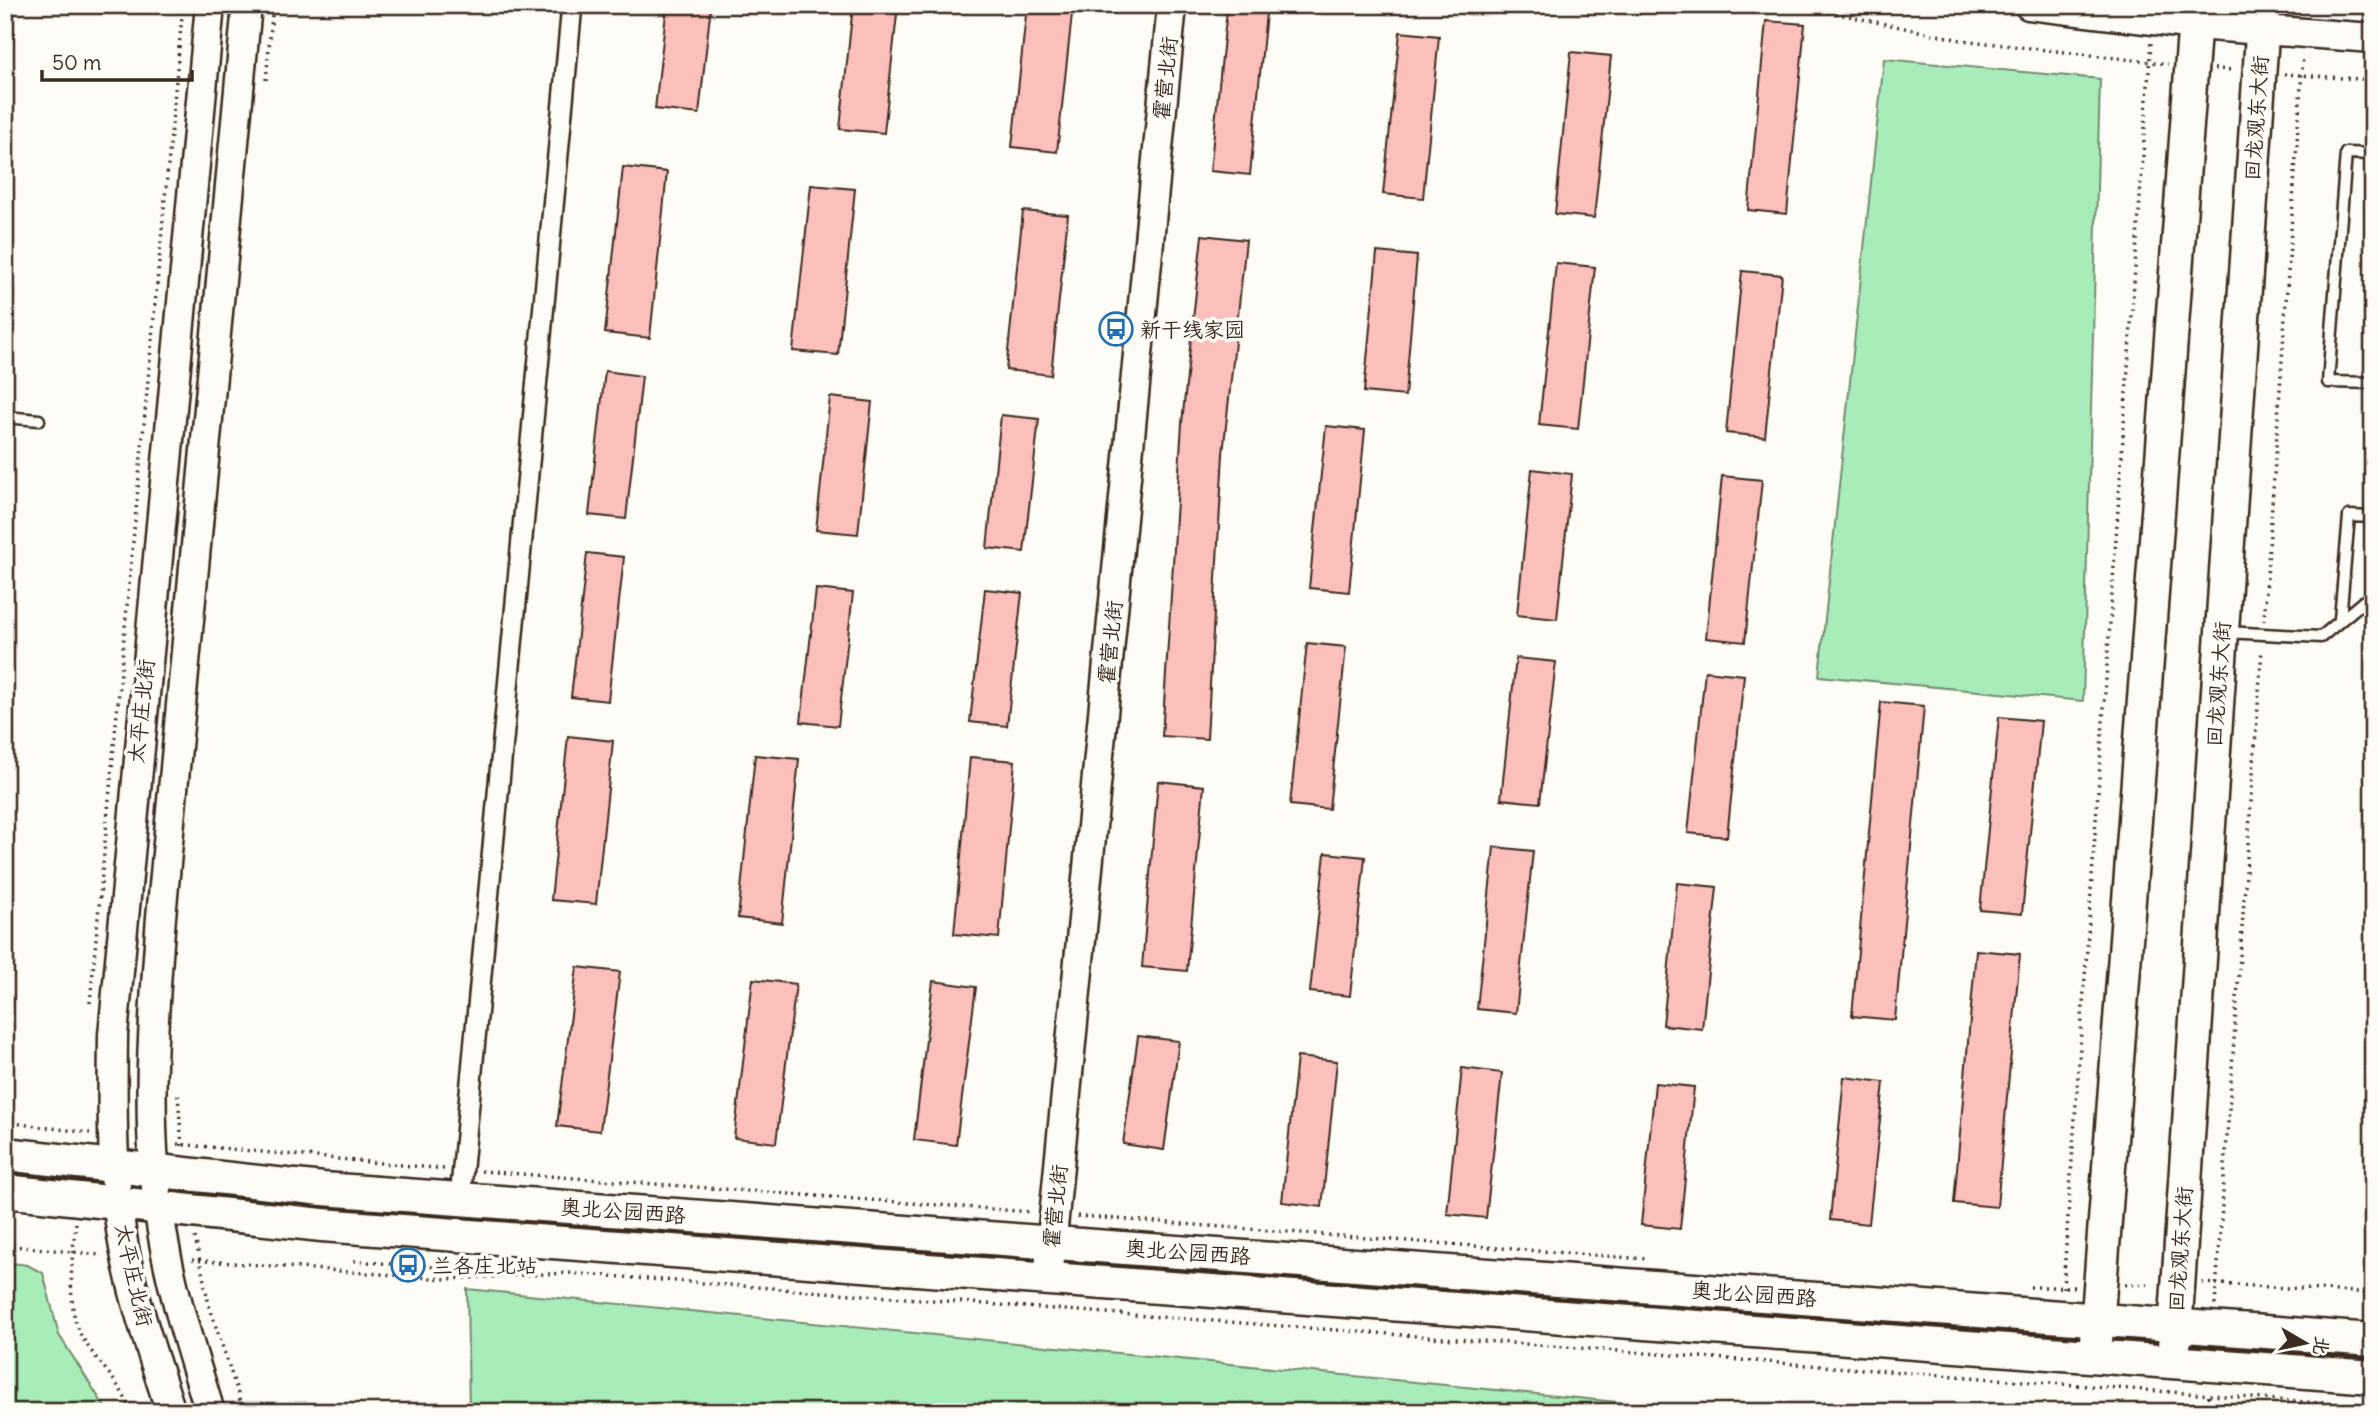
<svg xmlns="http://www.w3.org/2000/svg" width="2378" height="1417" viewBox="0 0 2378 1417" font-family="Delius,'LXGW WenKai TC',sans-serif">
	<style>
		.green { fill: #a8edb9; stroke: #728c6c; stroke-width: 2 }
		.building { fill: #fbbfbc; stroke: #3b2a1e; stroke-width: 2 }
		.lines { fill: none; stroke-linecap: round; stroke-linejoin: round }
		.lane-casing { stroke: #3b2a1e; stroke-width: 15 }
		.street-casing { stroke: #3b2a1e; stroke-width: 24 }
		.secondary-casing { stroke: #3b2a1e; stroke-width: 33 }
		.primary-casing { stroke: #3b2a1e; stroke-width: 37 }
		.path { stroke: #3b2a1e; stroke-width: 3.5; stroke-dasharray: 2 5; stroke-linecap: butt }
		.lane { stroke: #fdfcf7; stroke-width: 10 }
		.street { stroke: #fdfcf7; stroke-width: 19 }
		.secondary { stroke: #fdfcf7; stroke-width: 28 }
		.primary { stroke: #fdfcf7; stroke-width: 32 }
		.labels { text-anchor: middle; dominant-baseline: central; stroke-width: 7; stroke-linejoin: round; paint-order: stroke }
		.street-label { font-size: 21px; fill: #3b2a1e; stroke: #fdfcf7 }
		.poi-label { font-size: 21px; fill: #3b2a1e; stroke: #fdfcf7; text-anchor: start }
	</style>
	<rect width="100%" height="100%" fill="#fdfcf7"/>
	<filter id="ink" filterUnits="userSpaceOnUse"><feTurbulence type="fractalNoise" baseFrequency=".0143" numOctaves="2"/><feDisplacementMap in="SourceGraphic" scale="14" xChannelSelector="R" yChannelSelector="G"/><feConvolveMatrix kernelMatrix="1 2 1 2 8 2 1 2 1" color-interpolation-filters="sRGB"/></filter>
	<g filter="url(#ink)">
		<path class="green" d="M1884 59 2100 79 2083 701 1819 676Z
			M5 1262 27 1265 43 1273 59 1335 108 1412H5Z
			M467 1289 1719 1412H469Z"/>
		<path class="building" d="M667 5H711L699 114 655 109Z
			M853 5H898L884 133 840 129Z
			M1027 5H1073L1057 152 1012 147Z
			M1227 9 1266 13 1250 175 1210 171Z
			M1766 21 1805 24 1787 214 1748 210Z
			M1400 32 1439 36 1423 198 1383 194Z
			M1571 52 1611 56 1594 218 1555 214Z
			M623 167 667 172 650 338 605 333Z
			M811 185 855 189 838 355 793 351Z
			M1023 211 1068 215 1051 375 1006 370Z
			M1202 235 1246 240 1223 454 1207 739 1162 736 1182 423Z
			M1377 252 1417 256 1405 396 1364 392Z
			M1556 263 1595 267 1578 429 1539 425Z
			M1742 271 1782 275 1765 437 1726 433Z
			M605 371 642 376 626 519 589 515Z
			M830 397 872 402 858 534 816 530Z
			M1001 415 1039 419 1024 552 987 548Z
			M1326 426 1365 430 1349 592 1309 588Z
			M1532 469 1572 474 1557 619 1517 615Z
			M1722 476 1762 480 1745 642 1706 638Z
			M587 553 624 557 608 701 571 697Z
			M816 589 853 593 838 726 801 722Z
			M985 589 1022 593 1007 726 970 722Z
			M1307 643 1346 647 1329 809 1290 805Z
			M1516 658 1556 662 1540 803 1501 799Z
			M1705 671 1744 675 1727 837 1688 833Z
			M1881 702 1924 706 1895 1020 1852 1016Z
			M1999 717 2041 721 2022 914 1980 910Z
			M568 736 613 741 596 904 551 900Z
			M755 755 799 759 782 923 738 918Z
			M970 757 1015 761 999 938 954 934Z
			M1158 781 1204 786 1187 971 1142 967Z
			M1494 847 1533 851 1516 1013 1477 1009Z
			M1325 853 1365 857 1350 996 1310 992Z
			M1677 883 1717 887 1702 1029 1663 1025Z
			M1976 950 2020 954 1997 1207 1954 1203Z
			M577 967 620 972 600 1131 557 1126Z
			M753 979 796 984 776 1143 734 1138Z
			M933 981 976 987 956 1145 914 1140Z
			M1138 1036 1179 1041 1164 1150 1123 1144Z
			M1297 1057 1337 1061 1322 1207 1282 1202Z
			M1462 1068 1502 1073 1486 1218 1447 1214Z
			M1844 1077 1884 1082 1869 1224 1830 1220Z
			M1655 1083 1694 1087 1680 1229 1641 1225Z"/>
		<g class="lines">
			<defs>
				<path id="lane" d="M2373 154 2346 153 2328 382 2373 383
					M5 417 39 420
					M2340 619 2349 516 2373 517
					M2225 632 2321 637 2364 601 2373 602"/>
				<path id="street" d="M460 1199 572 5"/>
				<path id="secondary" d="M2029 5 2195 25 2373 38
					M1048 1279 1172 5
					M171 1412C155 1361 137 1311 126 1258 111 1186 112 1109 113 1035L210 5
					M210 1412C192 1352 172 1293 162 1231 144 1128 153 1021 161 917L247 5"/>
				<path id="primary" d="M5 1154 323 1189 2373 1340
					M5 1191 322 1225 2373 1377
					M2096 1341 2196 5
					M2174 1347 2264 5"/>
			</defs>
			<use href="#lane" class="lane-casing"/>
			<use href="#street" class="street-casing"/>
			<use href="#secondary" class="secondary-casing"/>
			<use href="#primary" class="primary-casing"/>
			<path class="path" d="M1766 5 1834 13 1961 40 2168 64
				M2214 69 2235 70
				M2284 74 2373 80
				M266 80 273 5
				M2264 621 2303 56
				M90 1003 183 5
				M178 1095 182 1146
				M5 1122 90 1133
				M177 1144 445 1169
				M481 1171 1031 1212
				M1077 1216 1646 1259
				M76 1223C72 1254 66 1308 81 1335 96 1363 121 1381 131 1412
				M195 1237 209 1305 244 1412
				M5 1245 101 1255
				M192 1260 446 1279 568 1273 2373 1407
				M354 1261 457 1269
				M2202 1283 2373 1293
				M2125 1285 2152 1284
				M2030 1287H2075
				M2063 1288 2151 42
				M2215 1305 2262 649
				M2208 1412 2209 1393"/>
			<use href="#lane" class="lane"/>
			<use href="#street" class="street"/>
			<use href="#secondary" class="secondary"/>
			<use href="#primary" class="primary"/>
		</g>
	</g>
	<defs>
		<symbol id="bus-ring" viewBox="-11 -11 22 22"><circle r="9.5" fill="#fdfcf7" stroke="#1f6fb2" stroke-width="1.5"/><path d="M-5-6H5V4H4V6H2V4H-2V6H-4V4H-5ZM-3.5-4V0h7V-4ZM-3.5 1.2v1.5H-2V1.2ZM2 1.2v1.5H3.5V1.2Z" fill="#1f6fb2"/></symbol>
	</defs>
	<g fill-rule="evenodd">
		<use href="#bus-ring" x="1097" y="310" width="38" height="38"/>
		<use href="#bus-ring" x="389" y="1246" width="38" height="38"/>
	</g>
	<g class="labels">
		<g class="street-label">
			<text transform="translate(1165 78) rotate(-84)">霍营北街</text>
			<text transform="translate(2256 118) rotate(-86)">回龙观东大街</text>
			<text transform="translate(1110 642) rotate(-84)">霍营北街</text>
			<text transform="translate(2218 684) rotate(-86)">回龙观东大街</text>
			<text transform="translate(141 711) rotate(-84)">太平庄北街</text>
			<text transform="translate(1055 1206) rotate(-84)">霍营北街</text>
			<text transform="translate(623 1211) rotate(4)">奥北公园西路</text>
			<text transform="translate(2180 1249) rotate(-86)">回龙观东大街</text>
			<text transform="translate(1188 1252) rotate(4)">奥北公园西路</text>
			<text transform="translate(134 1275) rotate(77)">太平庄北街</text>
			<text transform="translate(1754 1294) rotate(4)">奥北公园西路</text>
		</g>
		<g class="poi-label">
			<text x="1140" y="329">新干线家园</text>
			<text x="432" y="1265">兰各庄北站</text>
		</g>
	</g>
	<rect width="2378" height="1417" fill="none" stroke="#fdfcf7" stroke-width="28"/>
	<rect x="14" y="14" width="2350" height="1389" fill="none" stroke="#3b2a1e" stroke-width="2.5" filter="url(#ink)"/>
	<g transform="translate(2305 1343) rotate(99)" stroke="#fdfcf7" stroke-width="5" paint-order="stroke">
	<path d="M0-5L12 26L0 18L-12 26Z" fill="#3b2a1e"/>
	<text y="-10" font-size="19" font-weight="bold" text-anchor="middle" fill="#3b2a1e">北</text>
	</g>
	<path d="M42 70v10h150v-10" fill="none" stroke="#3b2a1e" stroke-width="3.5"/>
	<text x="52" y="70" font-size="21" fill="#3b2a1e" stroke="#fdfcf7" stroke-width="5" paint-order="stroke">50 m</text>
</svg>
